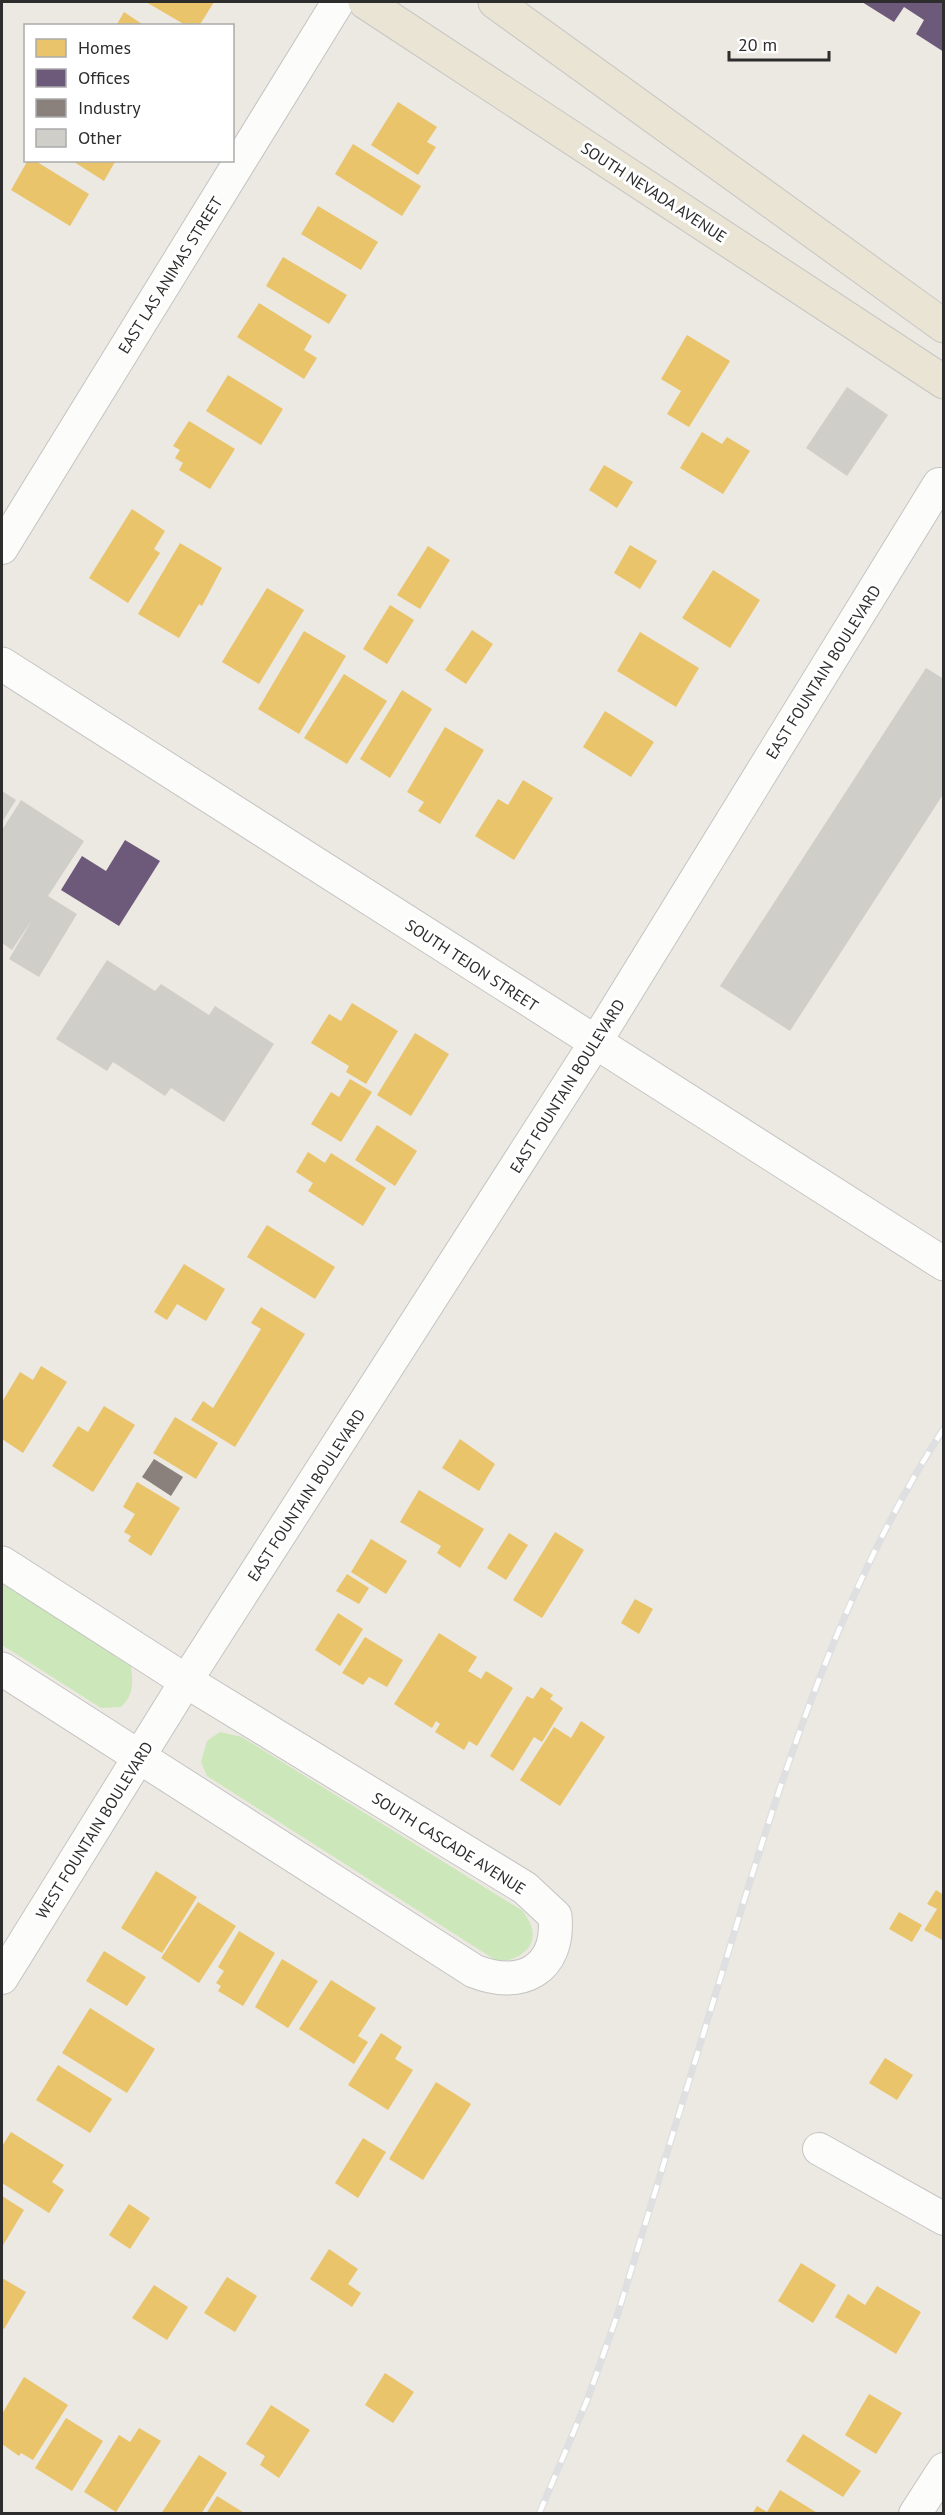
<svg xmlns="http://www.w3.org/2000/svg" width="945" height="2515" viewBox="0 0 945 2515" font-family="'PT Sans',sans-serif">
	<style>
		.green { fill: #cce8ba }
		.homes { fill: #e9c46a }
		.offices { fill: #6d597a }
		.industry { fill: #8a817c }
		.building { fill: #d0cec9 }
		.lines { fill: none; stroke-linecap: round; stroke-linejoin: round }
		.minor-casing { stroke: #c5c4c3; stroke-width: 34 }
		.tertiary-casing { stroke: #c5c4c3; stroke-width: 35 }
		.primary-casing { stroke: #c6c5c3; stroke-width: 35 }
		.minor { stroke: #fcfcfb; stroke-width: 32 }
		.tertiary { stroke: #fcfcfb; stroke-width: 33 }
		.primary { stroke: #e9e4d4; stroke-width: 33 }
		.rail-casing { stroke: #dedfe0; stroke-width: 7 }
		.rail { stroke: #fff; stroke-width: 4.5; stroke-dasharray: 14; stroke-linecap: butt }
		.labels { text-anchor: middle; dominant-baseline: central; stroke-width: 6; stroke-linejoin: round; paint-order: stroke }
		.street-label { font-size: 16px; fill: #2d2d2d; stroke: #fff }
	</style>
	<rect width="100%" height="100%" fill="#ece8e2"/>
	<path class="green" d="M2 1583 131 1666C133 1683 134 1695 121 1707L101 1708 2 1645Z
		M220 1732 242 1737 523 1911C526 1916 531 1923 532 1929 537 1950 514 1962 497 1961L207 1776 201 1762 207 1741Z"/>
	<path class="homes" d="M146 2H214L199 26H187Z
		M124 12 145 26H116Z
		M398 102 437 127 427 142 436 147 418 175 371 145Z
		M353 144 421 186 402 216 335 174Z
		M28 160H34L89 194 70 226 11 190Z
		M71 160H116L104 181Z
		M318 206 378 242 361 270 301 234Z
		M283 257 347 295 329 324 266 286Z
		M259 303 312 336 304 350 317 358 304 379 237 337Z
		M687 335 730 361 689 427 667 414 681 391 661 379Z
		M228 375 283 409 261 445 206 411Z
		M189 421 235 449 210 489 179 470 183 463 175 458 180 450 173 446Z
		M702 432 722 444 727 437 750 451 723 494 680 468Z
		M604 465 633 482 617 508 589 490Z
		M132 509 165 531 154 549 160 553 128 603 89 578Z
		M180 543 222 568 202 606 199 604 179 638 138 614Z
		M630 545 657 561 640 589 614 573Z
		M428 546 450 560 420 609 397 595Z
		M713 570 760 600 730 648 682 618Z
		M267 588 304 610 259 684 222 662Z
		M390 605 414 620 387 664 363 649Z
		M472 630 493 644 466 684 445 670Z
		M304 631 346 656 299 734 258 709Z
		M640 632 699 668 676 707 617 671Z
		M344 674 387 701 347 764 304 738Z
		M402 690 432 709 390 778 360 759Z
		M605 711 654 742 631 777 583 747Z
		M445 727 484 750 440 824 418 811 424 802 407 792Z
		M523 780 553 798 514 860 475 836 498 799 508 805Z
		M352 1003 398 1031 366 1084 346 1072 349 1066 311 1043 329 1014 341 1021Z
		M415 1033 449 1054 411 1116 377 1095Z
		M350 1079 372 1092 341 1142 311 1124 331 1092 339 1097Z
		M377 1125 417 1151 395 1186 355 1160Z
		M308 1152 325 1163 331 1153 386 1188 363 1226 308 1191 313 1183 296 1172Z
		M267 1225 335 1267 315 1299 247 1257Z
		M184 1264 225 1289 206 1321 177 1304 167 1320 154 1312Z
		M261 1307 305 1334 235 1447 191 1420 203 1401 213 1408 261 1329 251 1323Z
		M41 1366 67 1382 23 1453 2 1439V1402L20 1372 33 1380Z
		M104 1406 135 1425 93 1492 52 1466 78 1426 88 1432Z
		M175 1417 218 1443 196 1479 153 1453Z
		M460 1439 495 1464 479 1491 442 1468Z
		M137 1482 180 1508 151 1556 128 1541 131 1536 124 1532 135 1514 123 1507Z
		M419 1490 484 1529 460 1568 437 1553 441 1546 400 1522Z
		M555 1532 584 1550 542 1618 513 1600Z
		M509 1533 528 1545 506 1580 487 1568Z
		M371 1539 407 1561 386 1594 351 1572Z
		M347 1574 369 1588 359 1604 336 1591Z
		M635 1599 653 1609 639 1634 621 1623Z
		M338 1613 363 1629 340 1666 315 1650Z
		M439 1633 477 1657 468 1671 481 1679 486 1671 513 1688 477 1746 469 1741 464 1750 435 1732 440 1724 436 1721 432 1728 394 1704Z
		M365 1637 403 1660 387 1687 369 1677 363 1685 342 1673Z
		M541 1687 553 1695 550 1699 563 1708 542 1742 534 1737 513 1771 490 1756 527 1696 533 1699Z
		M581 1721 605 1737 560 1806 520 1780 554 1727 571 1738Z
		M156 1871 197 1897 162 1953 121 1928Z
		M936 1890 944 1895V1941L924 1930 937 1909 927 1904Z
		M198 1902 236 1926 199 1983 161 1958Z
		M899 1912 922 1925 912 1942 889 1929Z
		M239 1931 275 1953 243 2006 218 1991 221 1986 216 1983 224 1971 218 1967Z
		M104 1951 146 1977 127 2006 86 1981Z
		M282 1959 318 1981 288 2028 255 2007Z
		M331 1980 376 2008 358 2036 368 2042 354 2064 299 2029Z
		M90 2008 155 2049 127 2093 62 2053Z
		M381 2033 402 2047 395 2059 413 2070 388 2110 348 2085Z
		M885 2058 913 2075 897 2100 869 2083Z
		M58 2065 112 2099 90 2133 36 2100Z
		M436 2082 471 2104 423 2180 389 2159Z
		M11 2132 64 2165 52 2182 64 2190 49 2213 2 2183V2146Z
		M363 2138 386 2152 358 2198 335 2183Z
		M2 2196 24 2210 2 2247Z
		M129 2204 150 2218 130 2249 109 2235Z
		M329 2249 358 2269 348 2284 361 2293 352 2307 310 2279Z
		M801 2263 836 2285 813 2323 778 2301Z
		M227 2277 257 2296 235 2332 204 2313Z
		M2 2278 26 2292 4 2329 2 2328Z
		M154 2285 188 2307 167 2340 132 2318Z
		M877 2286 921 2312 896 2354 835 2317 848 2294 865 2305Z
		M385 2373 414 2392 393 2423 365 2405Z
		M24 2377 68 2405 33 2460 21 2453 19 2456 2 2444V2414Z
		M869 2394 902 2413 876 2454 845 2435Z
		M271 2405 310 2430 279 2478 260 2465 265 2456 246 2444Z
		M66 2418 103 2441 72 2491 35 2468Z
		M139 2428 161 2441 116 2512 84 2492 119 2435 130 2442Z
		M803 2434 861 2471 843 2497 786 2461Z
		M199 2455 227 2473 201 2514H161Z
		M780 2490 819 2514H752L757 2506 767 2512Z
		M217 2496 246 2514H206Z"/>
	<path class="offices" d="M862 2H944V52L916 34 924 20 904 7 894 22Z
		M125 840 160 861 119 926 61 890 82 856 106 871Z"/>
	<path class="industry" d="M154 1459 183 1477 171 1496 142 1477Z"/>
	<path class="building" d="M847 387 888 415 847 476 806 448Z
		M926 668 944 679V793L790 1031 720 986Z
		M2 791 16 800 2 822Z
		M21 800 84 841 48 896 77 914 39 977 9 959 32 920 12 950 2 943V830Z
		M107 960 155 991 161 984 209 1015 215 1006 274 1044 224 1122 171 1088 165 1096 113 1062 107 1071 56 1039Z"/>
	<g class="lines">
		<defs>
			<path id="minor" d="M2 548 338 2
				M2 1978 186 1681 595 1043 939 484
				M819 2149 944 2219
				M915 2514 944 2469"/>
			<path id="tertiary" d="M2 664 944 1264
				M2 1563 186 1681 525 1888 555 1916C560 1970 521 1990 474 1971L2 1669"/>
			<path id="primary" d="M365 2 944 382
				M495 2 944 326"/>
		</defs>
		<use href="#minor" class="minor-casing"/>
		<use href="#tertiary" class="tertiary-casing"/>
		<use href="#primary" class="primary-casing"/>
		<use href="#minor" class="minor"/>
		<use href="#tertiary" class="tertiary"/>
		<use href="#primary" class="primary"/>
		<defs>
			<path id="rail" d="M539 2514 588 2398 618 2313C656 2189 694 2065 732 1940 786 1763 842 1586 944 1428"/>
		</defs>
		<use href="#rail" class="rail-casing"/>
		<use href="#rail" class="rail"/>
	</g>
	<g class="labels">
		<g class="street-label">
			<text transform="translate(654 192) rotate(33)">SOUTH NEVADA AVENUE</text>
			<text transform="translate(170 275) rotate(-58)">EAST LAS ANIMAS STREET</text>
			<text transform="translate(823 672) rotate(-58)">EAST FOUNTAIN BOULEVARD</text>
			<text transform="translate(472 965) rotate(33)">SOUTH TEJON STREET</text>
			<text transform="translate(567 1086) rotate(-58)">EAST FOUNTAIN BOULEVARD</text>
			<text transform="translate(306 1495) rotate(-57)">EAST FOUNTAIN BOULEVARD</text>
			<text transform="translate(94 1830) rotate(-58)">WEST FOUNTAIN BOULEVARD</text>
			<text transform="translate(449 1843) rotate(32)">SOUTH CASCADE AVENUE</text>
		</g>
	</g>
	<rect width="945" height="2515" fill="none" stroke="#2d2d2d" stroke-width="6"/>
	<rect x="24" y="24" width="210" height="138" fill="#ffffff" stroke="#ababab" stroke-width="1.5"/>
	<rect x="36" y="39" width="30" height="18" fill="#e9c46a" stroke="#ababab" stroke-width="1.5"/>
	<text x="78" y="54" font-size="18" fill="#2d2d2d">Homes</text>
	<rect x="36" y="69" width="30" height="18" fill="#6d597a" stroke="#ababab" stroke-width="1.5"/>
	<text x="78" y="84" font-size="18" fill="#2d2d2d">Offices</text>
	<rect x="36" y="99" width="30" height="18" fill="#8a817c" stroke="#ababab" stroke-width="1.5"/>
	<text x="78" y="114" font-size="18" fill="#2d2d2d">Industry</text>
	<rect x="36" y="129" width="30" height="18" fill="#d0cec9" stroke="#ababab" stroke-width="1.5"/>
	<text x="78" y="144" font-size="18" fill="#2d2d2d">Other</text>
	<path d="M729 51v9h100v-9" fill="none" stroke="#2d2d2d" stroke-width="3"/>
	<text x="738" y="51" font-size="18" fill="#2d2d2d" stroke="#ffffff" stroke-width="4.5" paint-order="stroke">20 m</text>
</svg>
